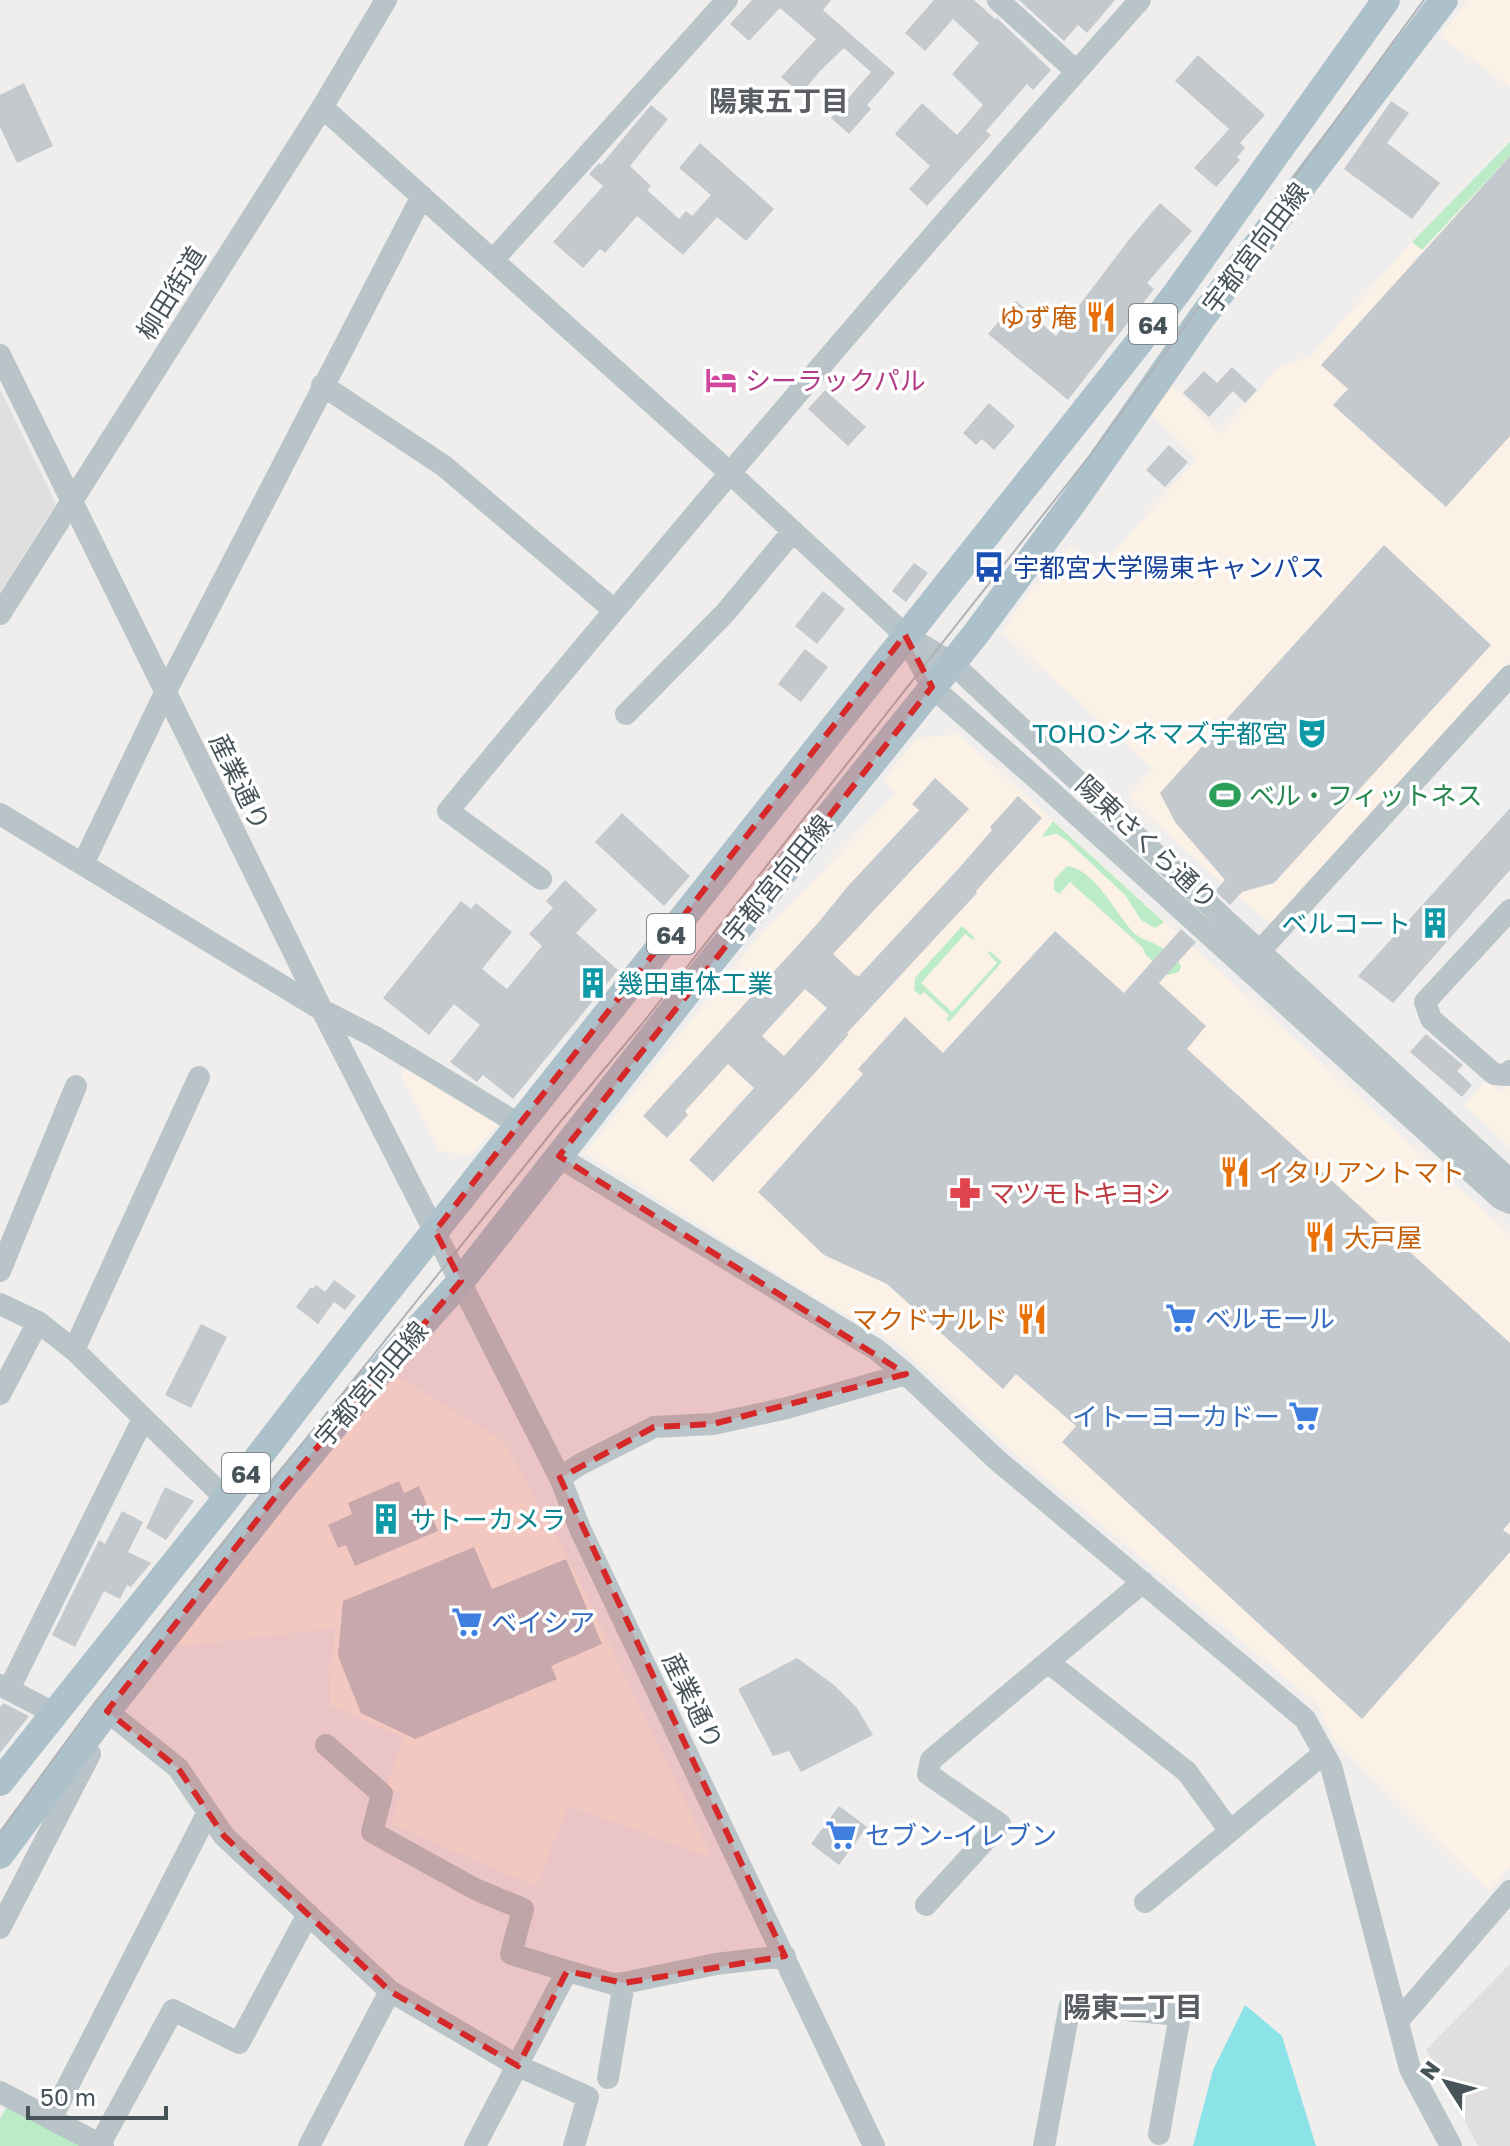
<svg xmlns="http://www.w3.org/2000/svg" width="1510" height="2146" viewBox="0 0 1510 2146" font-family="'Golos Text','Noto Sans JP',sans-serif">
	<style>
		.commercial { fill: #fbf1e6 }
		.education { fill: #e1dede }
		.green { fill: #bcecc7 }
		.water { fill: #8be3e8 }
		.building { fill: #c4c9cd; fill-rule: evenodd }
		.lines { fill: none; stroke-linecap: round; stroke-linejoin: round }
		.minor { stroke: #b9c4c9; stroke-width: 22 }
		.major { stroke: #adc1cb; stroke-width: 28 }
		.tram { stroke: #afb3b7; stroke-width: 2 }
		.marked { fill: #d62828; fill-opacity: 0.2; stroke: #d62828; stroke-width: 6; stroke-dasharray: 16 10; stroke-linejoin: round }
		.labels { text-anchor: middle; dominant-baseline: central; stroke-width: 7; stroke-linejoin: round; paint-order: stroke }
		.shield { fill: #fff; stroke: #7e878b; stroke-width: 2 }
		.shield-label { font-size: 24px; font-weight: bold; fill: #465359 }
		.street-label { font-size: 26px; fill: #465359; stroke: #fff }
		.food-label { font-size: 26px; fill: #c56008; stroke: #fff; text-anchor: end }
		.hotel-label { font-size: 26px; fill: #b23c85; stroke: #fff; text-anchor: start }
		.transit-label { font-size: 26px; fill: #164399; stroke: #fff; text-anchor: start }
		.culture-label { font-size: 26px; fill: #0d838f; stroke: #fff; text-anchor: end }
		.leisure-label { font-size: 26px; fill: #27864d; stroke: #fff; text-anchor: start }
		.health-label { font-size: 26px; fill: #be3a42; stroke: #fff; text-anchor: start }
		.shop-label { font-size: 26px; fill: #366cbe; stroke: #fff; text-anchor: start }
		.neighbourhood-label { font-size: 28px; font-weight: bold; fill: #5a5e62; stroke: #fff }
	</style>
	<rect width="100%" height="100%" fill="#f0eded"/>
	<path class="commercial" d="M1468 0H1510V87L1440 36Z
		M1510 143V662L1272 925 1208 871 1128 797 1153 769 1002 632 1035 583 1038 585 1071 546 1098 570 1197 458 1151 413 1172 385 1220 433 1279 367 1312 355 1418 235Z
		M958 734 1510 1234V1867L1489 1891 1334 1740 1317 1704 1010 1449 896 1343 808 1293 585 1153 763 931 810 885 895 793 883 781 917 738Z
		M407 1066 500 1122 471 1155 439 1151 401 1075Z
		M1487 1080 1502 1092 1510 1083V1147L1464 1105Z
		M393 1374 503 1441 568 1558 712 1858 568 1805 536 1886 391 1824 402 1793 386 1787 404 1738 330 1705 329 1662 333 1659 335 1628 181 1646 175 1641 340 1442Z"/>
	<path class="education" d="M0 389 56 504 0 592Z
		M1510 1964V2146H1478L1426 2050Z"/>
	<path class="green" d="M1510 142V156L1422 250 1412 242Z
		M1053 821 1164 922 1155 928 1141 920 1125 895 1065 839 1056 834 1042 837Z
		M1067 866C1095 869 1116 914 1133 932 1142 940 1151 941 1161 947 1167 952 1174 959 1180 964L1181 967 1179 972 1168 975 1146 955 1142 947 1070 882 1059 894 1054 890V880Z
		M962 926 975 938 973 940 965 934 921 983 952 1012 997 963 988 953 990 951 1002 962 949 1022 946 1019 949 1015 924 992 920 995 914 990 915 978Z
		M7 2106 88 2146H0V2119Z"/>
	<path class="water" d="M1245 2005 1282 2036 1316 2146H1193L1213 2070Z"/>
	<path class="building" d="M752 0H831L823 10 895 73 867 105 871 109 849 134 831 118 871 72 844 48 820 71 801 94 781 77 816 39 780 8 749 41 730 24Z
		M934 0H974L995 19 997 18 1051 70 1033 90 1027 84 986 131 991 135 927 206 909 189 930 166 895 134 922 103 957 135 983 105 952 74 979 43 953 19 925 51 905 33Z
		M1019 0H1115L1087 33 1078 25 1064 41Z
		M1198 55 1265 115 1240 143 1245 148 1237 157 1240 160 1216 187 1194 168 1229 129 1175 81Z
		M24 83 53 146 17 163 0 127V95Z
		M1391 101 1409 113 1387 143 1440 183 1412 219 1344 169Z
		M651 105 668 119 630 166 651 186 647 190 679 219 686 211 692 216 711 195 679 168 700 143 774 209 746 241 717 217 683 255 637 216 605 253 600 249 583 268 553 242 603 186 589 174 599 163 601 165Z
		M1510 156V436L1446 507 1333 405 1348 389 1321 365Z
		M1160 203 1192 231 1147 283 1154 289 1068 400 988 334 1016 301 1056 336 1131 237Z
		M1232 367 1257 390 1245 403 1233 391 1209 417 1183 393 1204 371 1217 383Z
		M825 390 866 427 848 446 808 409Z
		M989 403 1015 426 994 450 982 439 976 445 963 433Z
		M1169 445 1188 462 1165 487 1146 470Z
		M1384 545 1491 645 1274 883 1242 892 1230 905 1215 891 1225 880 1175 822 1160 793Z
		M914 563 928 573 906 602 892 591Z
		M823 591 845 609 817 644 795 626Z
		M805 649 828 667 801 702 778 684Z
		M935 778 969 809 833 954 855 975 859 976 960 867 992 830 990 827 1018 796 1042 818 976 891 977 893 847 1033 849 1034 814 1074 713 1182 689 1160 754 1088 728 1064 685 1111 688 1115 667 1138 643 1116 818 923 848 886 919 810 912 804ZM805 989 827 1008 784 1056 762 1036Z
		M1510 808V870L1393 1003 1358 976Z
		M622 813 690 876 664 906 595 842Z
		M565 880 597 910 576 933 618 970 513 1099 483 1075 477 1082 450 1062 480 1025 454 1004 429 1035 383 998 461 901 471 909 476 903 512 932 482 969 507 989 542 946 529 934 553 908 546 901Z
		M1181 929 1196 942 1159 983 1206 1026 1187 1049 1510 1343V1522L1503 1530 1510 1535V1552L1362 1719 1062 1442 1076 1426 1016 1374 1003 1389 887 1284 824 1255 758 1192 863 1074 858 1069 905 1017 943 1053 1055 931 1124 993Z
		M1426 1034 1463 1065 1457 1071 1472 1085 1462 1097 1410 1052Z
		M334 1280 356 1296 345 1310 334 1302 318 1324 296 1307 311 1287 313 1289 316 1285 325 1292Z
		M201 1324 227 1337 191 1408 165 1395Z
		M399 1481 404 1493 419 1486 438 1531 355 1566 346 1545 338 1548 328 1525 352 1514 348 1503Z
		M165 1487 194 1501 166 1540 146 1528Z
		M122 1511 143 1522 128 1552 151 1563 131 1587 127 1585 120 1599 104 1591 75 1647 52 1635 99 1540 105 1544Z
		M474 1547 492 1589 566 1559 602 1644 551 1666 557 1679 415 1739 361 1713 338 1656 343 1601Z
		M797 1658 834 1685 857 1708 873 1735 801 1772 789 1751 773 1756 738 1689Z
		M3 1703 29 1716 0 1753V1707Z
		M839 1806 867 1827 839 1865 811 1844Z"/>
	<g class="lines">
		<path class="minor" d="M998 0 1076 71
			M322 107 730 473 905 635 952 663 1231 925 1510 1180
			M493 260 727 0
			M0 355 322 1010 560 1478 581 1531 874 2146
			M322 385 444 466 614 610
			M0 614 320 111 386 0
			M906 637 932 687 1046 787 1501 1199 1510 1203
			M626 714 726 612 793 531
			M0 814 322 1010 375 1037 520 1125
			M83 864 165 693 422 196
			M541 879 448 811C674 537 903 266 1140 0
			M1510 910 1425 1002 1431 1019 1494 1074 1507 1075 1510 1071
			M1260 951 1510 676
			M561 1154 569 1163 877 1350 906 1374 997 1460 1305 1719 1331 1766 1410 2069 1451 2146
			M0 1271 76 1086
			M0 1304 38 1322 74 1350 226 1499
			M74 1350 199 1077
			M0 1394 38 1322
			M560 1478 579 1465 654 1427 713 1424 787 1408 906 1374
			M1048 1662 1187 1772 1230 1831
			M0 1685 54 1713
			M9 1689 143 1419
			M107 1711 178 1768 224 1836 390 1991 518 2066 588 2097 574 2146
			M326 1745 382 1794 372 1832 475 1889 523 1909 511 1954 567 1971
			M1145 1902 1324 1753
			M926 1905 1000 1824 928 1774 931 1760 1143 1582
			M0 1928 90 1754 80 1747
			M1398 2021 1510 1891
			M608 2078 624 1983
			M0 2092 103 2146
			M51 2119 208 1812
			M100 2144 173 2010 239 2043 308 1914
			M309 2146 390 1991
			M475 2146 567 1971 613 1984 624 1983 716 1964 785 1956
			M1044 2146 1070 2005 1180 2015 1159 2134"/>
		<path class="major" d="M0 1782 226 1499 351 1337 1136 346 1176 294 1386 0
			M0 1855 107 1711 283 1487 372 1380 461 1281 707 967 975 635 1074 501 1203 316 1444 0"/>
		<path class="tram" d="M0 1832 93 1705 560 1122 642 1024 1091 454 1424 0"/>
	</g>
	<path class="marked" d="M905 635 932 687 559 1156 906 1374 713 1424 654 1427 560 1478 785 1956 624 1983 567 1971 518 2066 390 1991 224 1836 178 1768 107 1711 283 1487 461 1281 435 1231Z"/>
	<defs>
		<symbol id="restaurant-bare" viewBox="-9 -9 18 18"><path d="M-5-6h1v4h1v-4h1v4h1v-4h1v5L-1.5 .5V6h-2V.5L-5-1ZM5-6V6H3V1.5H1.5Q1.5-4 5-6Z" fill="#e8710a" stroke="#fff" stroke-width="2.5" paint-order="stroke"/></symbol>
		<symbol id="hotel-bare" viewBox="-9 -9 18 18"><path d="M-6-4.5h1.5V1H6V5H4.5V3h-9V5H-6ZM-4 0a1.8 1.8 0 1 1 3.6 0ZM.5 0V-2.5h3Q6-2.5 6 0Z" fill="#d1479c" stroke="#fff" stroke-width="2.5" paint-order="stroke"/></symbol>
		<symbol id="bus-bare" viewBox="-9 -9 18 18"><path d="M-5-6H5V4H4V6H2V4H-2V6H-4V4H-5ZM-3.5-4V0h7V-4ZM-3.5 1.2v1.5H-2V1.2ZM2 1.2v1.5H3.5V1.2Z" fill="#1a4fb4" stroke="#fff" stroke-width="2.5" paint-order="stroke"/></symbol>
		<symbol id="theatre-bare" viewBox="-9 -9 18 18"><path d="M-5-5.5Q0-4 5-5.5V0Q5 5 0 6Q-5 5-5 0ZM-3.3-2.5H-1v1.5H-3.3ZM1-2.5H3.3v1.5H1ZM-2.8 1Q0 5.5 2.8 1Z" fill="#0f9aa8" stroke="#fff" stroke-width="2.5" paint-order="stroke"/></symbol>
		<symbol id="stadium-bare" viewBox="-9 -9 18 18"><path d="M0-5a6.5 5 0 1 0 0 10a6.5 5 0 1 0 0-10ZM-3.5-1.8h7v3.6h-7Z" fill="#2e9e5b" stroke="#fff" stroke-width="2.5" paint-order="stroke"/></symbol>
		<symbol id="building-bare" viewBox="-9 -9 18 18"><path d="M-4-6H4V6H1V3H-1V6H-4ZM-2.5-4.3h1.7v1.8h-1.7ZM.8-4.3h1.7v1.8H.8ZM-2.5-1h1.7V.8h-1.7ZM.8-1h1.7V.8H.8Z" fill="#0f9aa8" stroke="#fff" stroke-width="2.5" paint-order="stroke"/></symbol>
		<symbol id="pharmacy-bare" viewBox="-9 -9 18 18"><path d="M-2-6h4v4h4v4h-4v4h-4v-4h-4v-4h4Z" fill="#e0444e" stroke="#fff" stroke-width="2.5" paint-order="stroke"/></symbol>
		<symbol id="supermarket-bare" viewBox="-9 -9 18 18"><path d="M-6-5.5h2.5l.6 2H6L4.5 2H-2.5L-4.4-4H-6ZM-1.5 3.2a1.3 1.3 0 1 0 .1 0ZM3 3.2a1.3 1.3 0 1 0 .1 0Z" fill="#3f7fe0" stroke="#fff" stroke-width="2.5" paint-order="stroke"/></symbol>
	</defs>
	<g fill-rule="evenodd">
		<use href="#restaurant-bare" x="1079" y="295" width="44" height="44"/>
		<use href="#hotel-bare" x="699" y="358" width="44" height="44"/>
		<use href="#bus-bare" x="967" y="545" width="44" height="44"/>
		<use href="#theatre-bare" x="1290" y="711" width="44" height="44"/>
		<use href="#stadium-bare" x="1203" y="773" width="44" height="44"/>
		<use href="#building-bare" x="1413" y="901" width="44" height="44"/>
		<use href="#building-bare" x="571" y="961" width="44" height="44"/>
		<use href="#restaurant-bare" x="1213" y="1150" width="44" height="44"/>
		<use href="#pharmacy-bare" x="943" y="1171" width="44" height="44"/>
		<use href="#restaurant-bare" x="1298" y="1215" width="44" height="44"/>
		<use href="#supermarket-bare" x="1159" y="1296" width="44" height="44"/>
		<use href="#restaurant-bare" x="1010" y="1297" width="44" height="44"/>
		<use href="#supermarket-bare" x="1282" y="1394" width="44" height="44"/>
		<use href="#building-bare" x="364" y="1497" width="44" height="44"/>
		<use href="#supermarket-bare" x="445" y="1600" width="44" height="44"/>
		<use href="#supermarket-bare" x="819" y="1813" width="44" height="44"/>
	</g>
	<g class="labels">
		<g class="shield">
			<rect x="1129" y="304" width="48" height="40" rx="6"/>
			<rect x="647" y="914" width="48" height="40" rx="6"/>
			<rect x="222" y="1453" width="48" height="40" rx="6"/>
		</g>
		<g class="shield-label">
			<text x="1153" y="324">64</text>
			<text x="671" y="934">64</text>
			<text x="246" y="1473">64</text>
		</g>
		<g class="street-label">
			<text transform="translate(1255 248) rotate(-53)">宇都宮向田線</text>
			<text transform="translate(171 293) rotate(-58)">柳田街道</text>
			<text transform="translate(240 782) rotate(64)">産業通り</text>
			<text transform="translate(1147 842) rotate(43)">陽東さくら通り</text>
			<text transform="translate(777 879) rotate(-51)">宇都宮向田線</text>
			<text transform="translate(371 1384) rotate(-49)">宇都宮向田線</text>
			<text transform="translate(693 1701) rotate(64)">産業通り</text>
		</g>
		<g class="food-label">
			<text x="1077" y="317">ゆず庵</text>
			<text x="1259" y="1172" text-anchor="start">イタリアントマト</text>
			<text x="1344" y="1237" text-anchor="start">大戸屋</text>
			<text x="1008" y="1319">マクドナルド</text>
		</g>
		<g class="hotel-label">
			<text x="745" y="380">シーラックパル</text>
		</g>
		<g class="transit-label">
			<text x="1013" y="567">宇都宮大学陽東キャンパス</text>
		</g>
		<g class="culture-label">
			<text x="1288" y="733">TOHOシネマズ宇都宮</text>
			<text x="1411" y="923">ベルコート</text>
			<text x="617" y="983" text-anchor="start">幾田車体工業</text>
			<text x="410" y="1519" text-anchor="start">サトーカメラ</text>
		</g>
		<g class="leisure-label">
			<text x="1249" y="795">ベル・フィットネス</text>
		</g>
		<g class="health-label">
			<text x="989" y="1193">マツモトキヨシ</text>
		</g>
		<g class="shop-label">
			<text x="1205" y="1318">ベルモール</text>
			<text x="1280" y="1416" text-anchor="end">イトーヨーカドー</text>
			<text x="491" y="1622">ベイシア</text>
			<text x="865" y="1835">セブン-イレブン</text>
		</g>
		<g class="neighbourhood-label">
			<text x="779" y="100">陽東五丁目</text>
			<text x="1133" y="2006">陽東二丁目</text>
		</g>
	</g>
	<g transform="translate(1446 2082) rotate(306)" stroke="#ffffff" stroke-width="6" paint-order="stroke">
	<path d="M0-6L14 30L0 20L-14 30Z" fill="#465359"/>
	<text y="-12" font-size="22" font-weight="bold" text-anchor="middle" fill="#465359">N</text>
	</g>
	<path d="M28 2106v12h138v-12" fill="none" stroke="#465359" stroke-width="4"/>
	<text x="40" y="2106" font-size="24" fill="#465359" stroke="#ffffff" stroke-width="6" paint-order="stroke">50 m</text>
</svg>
